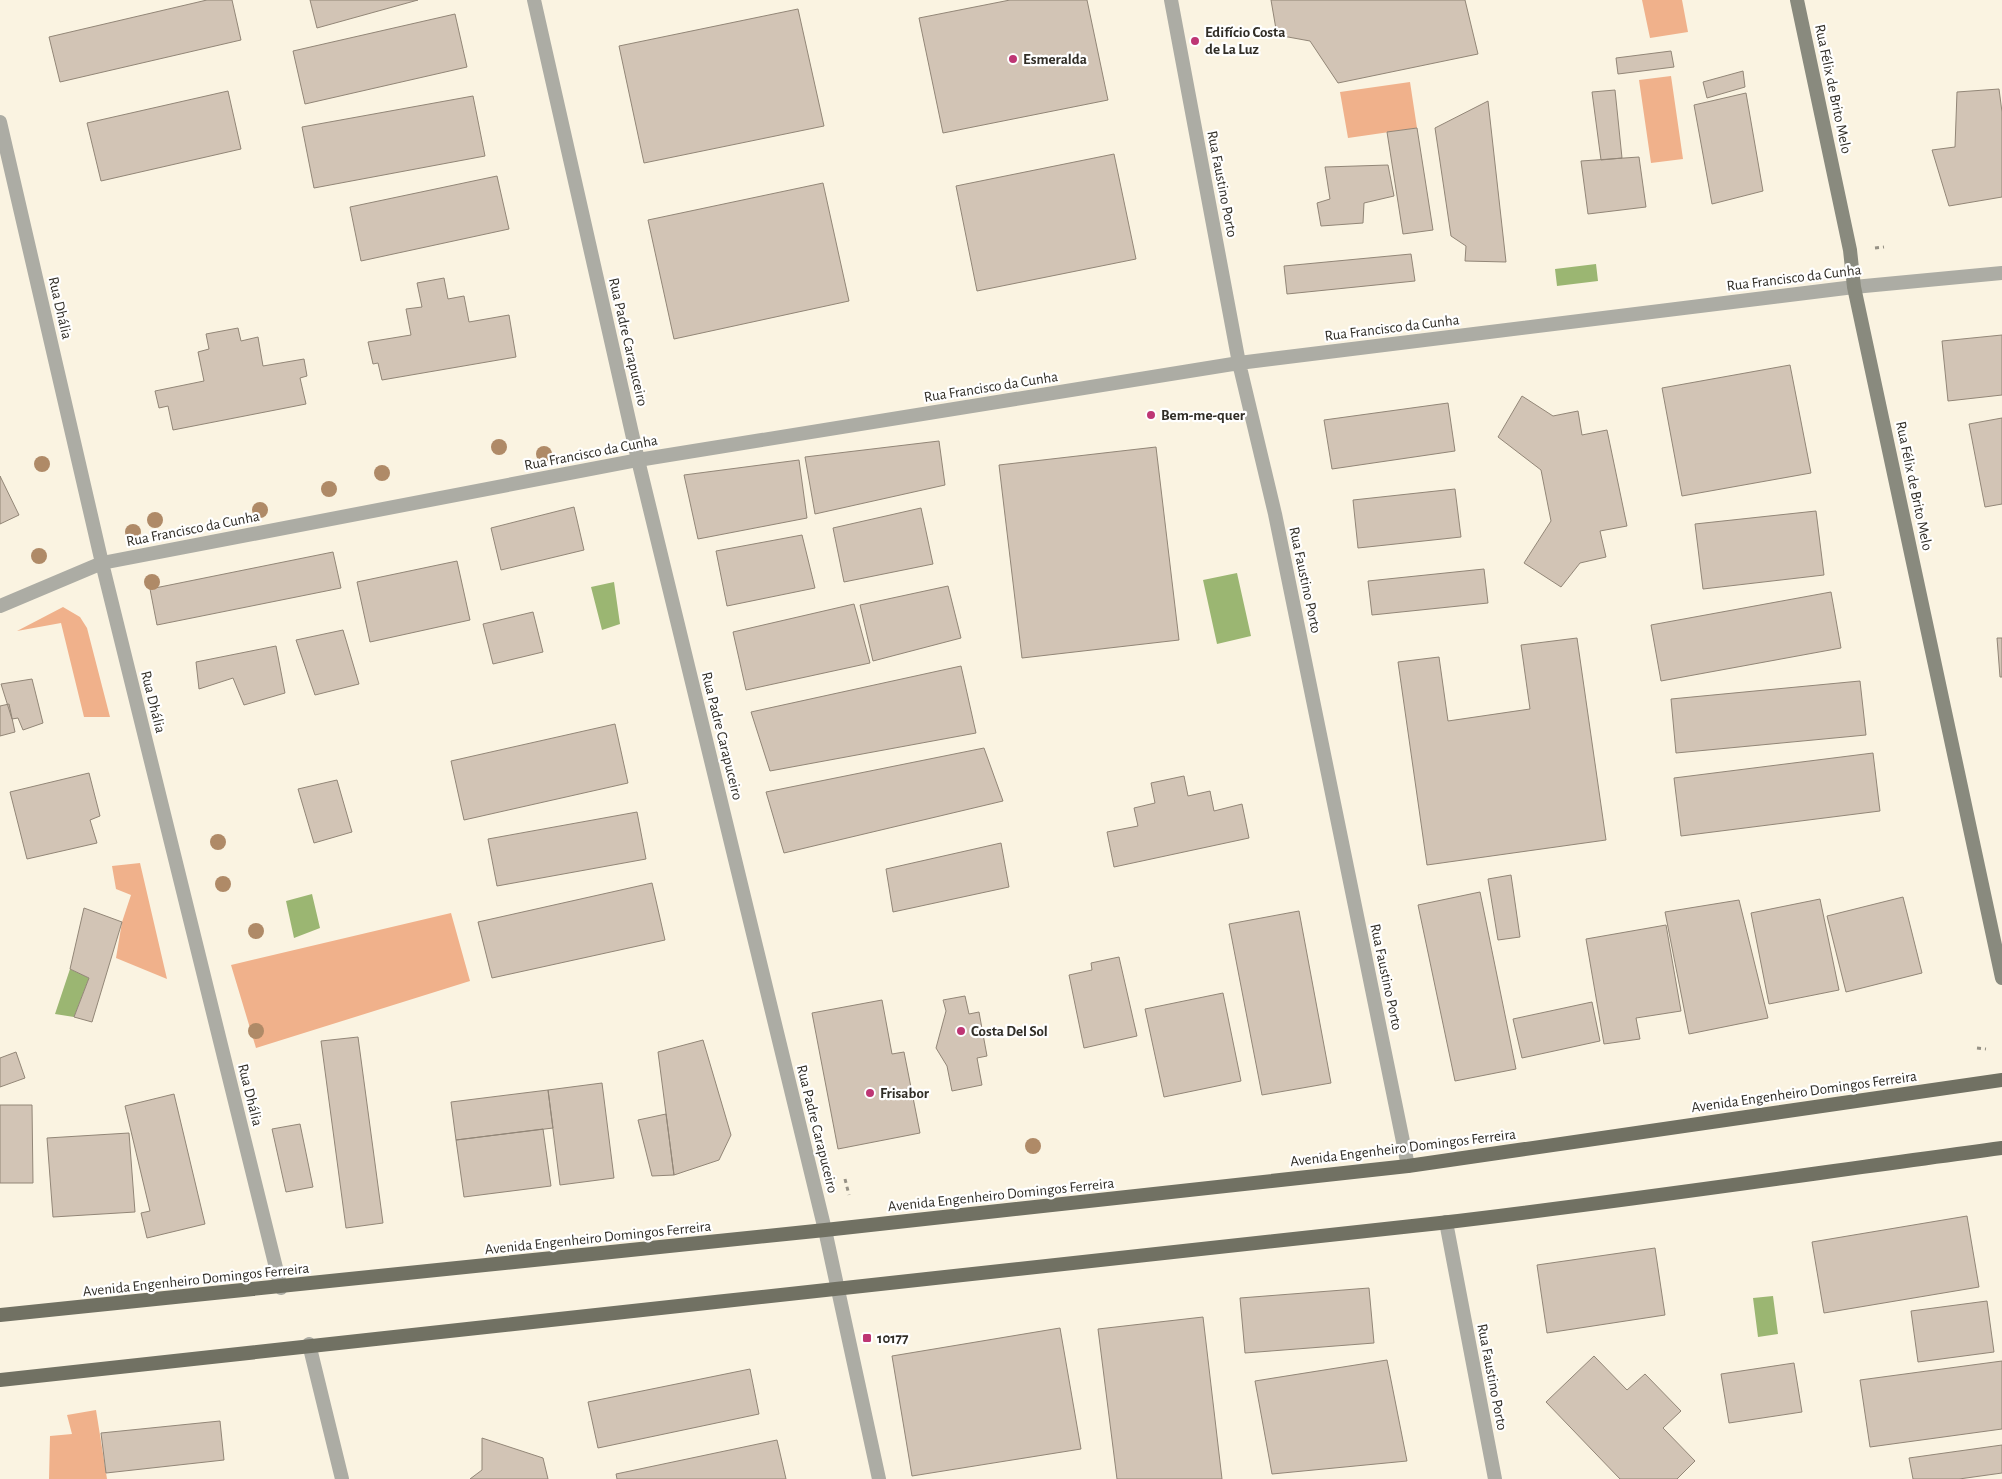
<svg xmlns="http://www.w3.org/2000/svg" width="2002" height="1479" viewBox="0 0 2002 1479" font-family="'Alegreya Sans',sans-serif">
	<style>
		.green { fill: #f0b18b }
		.water { fill: #9bb672 }
		.building { fill: #d2c4b5; stroke: #928677 }
		.lines { fill: none; stroke-linecap: round; stroke-linejoin: round }
		.path { stroke: #969185; stroke-width: 3; stroke-dasharray: 4 4; stroke-linecap: butt }
		.minor { stroke: #acaca4; stroke-width: 14 }
		.tertiary { stroke: #acaca4; stroke-width: 14 }
		.secondary { stroke: #898a7e; stroke-width: 14 }
		.primary { stroke: #717163; stroke-width: 14 }
		.tree { fill: #af8a67 }
		.poi-dot { fill: #be3674; stroke: #fff; stroke-width: 2 }
		.labels { text-anchor: middle; dominant-baseline: central; stroke-width: 4.5; stroke-linejoin: round; paint-order: stroke }
		.poi-label { font-size: 15px; font-weight: bold; fill: #302d26; stroke: #fff; text-anchor: start }
		.street-label { font-size: 15px; fill: #302d26; stroke: #fff }
	</style>
	<rect width="100%" height="100%" fill="#faf3e1"/>
	<path class="green" d="M1642 0H1682L1688 32 1650 38Z
		M1671 76 1683 159 1651 163 1639 80Z
		M1410 82 1417 128 1348 138 1340 92Z
		M63 607 80 617 87 628 110 717H84L61 623 17 631Z
		M140 863 167 979 116 958 122 922 131 895 116 889 112 866Z
		M451 913 470 981 256 1048 231 965Z
		M96 1410 107 1479H49L50 1436 72 1434 67 1415Z"/>
	<path class="water" d="M1596 264 1598 281 1557 286 1555 269Z
		M1237 573 1251 636 1217 644 1203 580Z
		M614 582 620 624 602 630 591 587Z
		M312 894 320 928 294 938 286 901Z
		M70 969 89 978 74 1017 55 1014Z
		M1773 1296 1778 1334 1758 1337 1753 1298Z"/>
	<path class="building" d="M207 0H232L241 40 60 82 49 37Z
		M310 0H418L317 28Z
		M1010 0H1087L1108 100 943 133 919 18Z
		M1271 0H1465L1478 54 1338 83 1310 41 1277 35Z
		M798 9 824 126 644 163 619 46Z
		M455 14 467 67 305 104 293 51Z
		M1671 51 1674 67 1618 74 1616 58Z
		M1743 71 1745 87 1707 98 1703 82Z
		M1999 89 2002 112V197L1949 206 1932 150 1955 147 1957 92Z
		M1615 90 1622 158 1601 160 1592 92Z
		M228 91 241 149 101 181 87 123Z
		M1746 93 1763 191 1712 204 1694 105Z
		M473 96 485 156 314 188 302 127Z
		M1488 101 1506 262 1465 261 1466 246 1451 236 1435 128Z
		M1417 128 1433 230 1403 234 1387 132Z
		M1114 154 1136 259 977 291 956 186Z
		M1639 157 1646 207 1588 214 1581 161Z
		M1388 165 1394 196 1364 203 1363 223 1321 226 1317 203 1330 199 1325 167Z
		M497 176 509 229 361 261 350 207Z
		M823 183 849 301 674 339 648 220Z
		M1411 254 1415 281 1287 294 1284 266Z
		M444 278 448 299 464 296 469 322 509 315 516 357 382 380 378 363 373 364 368 342 411 335 406 309 422 307 417 283Z
		M238 328 241 341 258 337 263 366 304 359 307 376 300 378 306 404 173 430 168 406 159 408 155 391 204 381 198 352 209 349 206 334Z
		M2002 335V395L1948 401 1942 341Z
		M1790 365 1811 473 1682 496 1662 388Z
		M1522 396 1553 416 1578 411 1582 435 1607 430 1627 526 1600 531 1606 557 1580 563 1561 587 1524 563 1551 521 1541 470 1498 437Z
		M1448 403 1455 451 1332 469 1324 420Z
		M2002 418V504L1985 507 1969 424Z
		M939 441 945 485 815 514 805 457Z
		M1156 447 1179 640 1022 658 999 465Z
		M799 460 807 518 698 539 684 475Z
		M0 476 19 515 0 524Z
		M1455 489 1461 537 1358 548 1353 500Z
		M574 507 584 550 501 570 491 528Z
		M921 508 933 564 844 582 833 528Z
		M1816 511 1824 575 1703 589 1695 524Z
		M802 535 815 588 727 606 716 551Z
		M333 552 341 588 157 625 150 589Z
		M457 561 470 620 370 642 357 582Z
		M1484 569 1488 603 1372 615 1368 581Z
		M948 586 961 638 873 661 860 605Z
		M1831 592 1841 648 1661 681 1651 625Z
		M854 604 870 663 746 690 733 632Z
		M533 612 543 652 493 664 483 624Z
		M343 630 359 684 315 695 296 640Z
		M1577 638 1606 840 1427 865 1398 662 1439 657 1448 721 1530 709 1521 645Z
		M1997 638H2002V677H2000Z
		M276 646 285 693 244 705 233 678 199 689 196 662Z
		M961 666 976 733 770 771 751 712Z
		M32 679 43 723 23 730 18 718 12 719 1 684Z
		M1860 681 1866 735 1676 753 1671 699Z
		M9 704 15 732 0 736V706Z
		M615 724 628 783 464 820 451 761Z
		M984 748 1003 801 784 853 766 792Z
		M1873 753 1880 811 1681 836 1674 778Z
		M89 773 100 816 90 820 97 843 27 859 10 792Z
		M1184 776 1188 796 1210 791 1214 811 1242 804 1249 838 1114 867 1107 832 1138 826 1134 808 1155 803 1151 783Z
		M337 780 352 832 314 843 298 789Z
		M637 812 646 859 497 886 488 839Z
		M1001 843 1009 887 893 912 886 869Z
		M1511 875 1520 937 1498 940 1488 879Z
		M652 883 665 940 492 978 478 922Z
		M1480 892 1516 1069 1455 1081 1418 905Z
		M1903 897 1922 973 1846 992 1827 916Z
		M1820 899 1839 990 1769 1004 1751 913Z
		M1739 900 1768 1018 1689 1034 1665 912Z
		M84 908 122 922 92 1022 74 1017 89 978 70 969Z
		M1299 911 1331 1083 1262 1095 1229 924Z
		M1666 925 1681 1011 1636 1018 1640 1039 1604 1044 1586 939Z
		M1119 957 1137 1036 1084 1048 1069 975 1092 970 1091 963Z
		M1223 993 1241 1081 1164 1097 1145 1009Z
		M965 996 969 1014 979 1012 987 1056 977 1058 982 1085 952 1091 947 1066 936 1048 946 1011 943 1000Z
		M882 1000 892 1054 904 1052 920 1133 838 1149 812 1013Z
		M1592 1002 1600 1041 1522 1058 1513 1019Z
		M358 1037 383 1223 346 1228 321 1041Z
		M703 1040 731 1135 719 1160 674 1175 658 1052Z
		M16 1052 25 1078 0 1087V1058Z
		M602 1083 614 1178 560 1185 548 1090Z
		M548 1090 553 1128 456 1140 451 1102Z
		M174 1094 205 1224 147 1238 141 1213 150 1211 125 1106Z
		M0 1105H32L33 1183H0Z
		M666 1114 674 1175 652 1176 638 1120Z
		M300 1124 313 1187 286 1192 272 1129Z
		M543 1129 551 1186 464 1197 456 1140Z
		M129 1133 135 1212 53 1217 47 1138Z
		M1967 1216 1979 1287 1824 1313 1812 1242Z
		M1655 1248 1665 1315 1547 1333 1537 1265Z
		M1369 1288 1374 1343 1245 1353 1240 1298Z
		M1987 1301 1994 1352 1918 1362 1911 1311Z
		M1203 1317 1222 1479H1117L1098 1329Z
		M1060 1328 1081 1449 912 1476 892 1356Z
		M1594 1356 1627 1390 1645 1374 1681 1411 1663 1428 1695 1461 1677 1479H1620L1546 1402Z
		M1387 1360 1407 1461 1272 1474 1255 1381Z
		M2002 1361V1429L1870 1447 1860 1380Z
		M1794 1363 1802 1412 1729 1423 1721 1374Z
		M750 1369 759 1414 598 1448 588 1402Z
		M220 1421 224 1460 106 1473 101 1433Z
		M482 1438 543 1458 548 1479H470L482 1470Z
		M777 1440 786 1479H617L616 1474Z
		M2002 1445V1473L1959 1479H1913L1909 1458Z"/>
	<g class="lines">
		<path class="path" d="M1875 248 1884 247
			M1977 1048 1986 1049
			M845 1179 849 1195"/>
		<path class="minor" d="M1171 0 1239 363 1275 514 1408 1166
			M0 122 102 563 281 1288
			M0 606 102 563 638 460 1239 363 1854 287 2002 273
			M1446 1222 1495 1479
			M309 1344 342 1479"/>
		<path class="tertiary" d="M534 0 638 460 825 1230 879 1479"/>
		<path class="secondary" d="M1797 0 1850 250 1854 287 2002 978"/>
		<path class="primary" d="M0 1315 825 1230 1408 1166 2002 1080
			M0 1380C480 1324 960 1279 1440 1223 1628 1201 1815 1173 2002 1148"/>
	</g>
	<g class="tree">
		<circle cx="499" cy="447" r="8"/>
		<circle cx="544" cy="454" r="8"/>
		<circle cx="42" cy="464" r="8"/>
		<circle cx="382" cy="473" r="8"/>
		<circle cx="329" cy="489" r="8"/>
		<circle cx="260" cy="510" r="8"/>
		<circle cx="155" cy="520" r="8"/>
		<circle cx="133" cy="532" r="8"/>
		<circle cx="39" cy="556" r="8"/>
		<circle cx="152" cy="582" r="8"/>
		<circle cx="218" cy="842" r="8"/>
		<circle cx="223" cy="884" r="8"/>
		<circle cx="256" cy="931" r="8"/>
		<circle cx="256" cy="1031" r="8"/>
		<circle cx="1033" cy="1146" r="8"/>
	</g>
	<g class="poi-dot">
		<circle cx="1195" cy="41" r="5"/>
		<circle cx="1013" cy="59" r="5"/>
		<circle cx="1151" cy="415" r="5"/>
		<circle cx="961" cy="1031" r="5"/>
		<circle cx="870" cy="1093" r="5"/>
		<rect x="862" y="1333" width="10" height="10" rx="2.5"/>
	</g>
	<g class="labels">
		<g class="poi-label">
			<text x="1205" y="32">Edifício Costa<tspan x="1205" dy="17">de La Luz</tspan></text>
			<text x="1023" y="59">Esmeralda</text>
			<text x="1161" y="415">Bem-me-quer</text>
			<text x="971" y="1031">Costa Del Sol</text>
			<text x="880" y="1093">Frisabor</text>
			<text x="877" y="1338">10177</text>
		</g>
		<g class="street-label">
			<text transform="translate(1833 89) rotate(78)">Rua Félix de Brito Melo</text>
			<text transform="translate(1222 184) rotate(79)">Rua Faustino Porto</text>
			<text transform="translate(1794 278) rotate(-7)">Rua Francisco da Cunha</text>
			<text transform="translate(60 308) rotate(77)">Rua Dhália</text>
			<text transform="translate(1392 328) rotate(-7)">Rua Francisco da Cunha</text>
			<text transform="translate(628 342) rotate(77)">Rua Padre Carapuceiro</text>
			<text transform="translate(991 387) rotate(-9)">Rua Francisco da Cunha</text>
			<text transform="translate(591 453) rotate(-11)">Rua Francisco da Cunha</text>
			<text transform="translate(1914 486) rotate(78)">Rua Félix de Brito Melo</text>
			<text transform="translate(193 529) rotate(-11)">Rua Francisco da Cunha</text>
			<text transform="translate(1305 580) rotate(78)">Rua Faustino Porto</text>
			<text transform="translate(153 702) rotate(76)">Rua Dhália</text>
			<text transform="translate(722 736) rotate(76)">Rua Padre Carapuceiro</text>
			<text transform="translate(1386 977) rotate(78)">Rua Faustino Porto</text>
			<text transform="translate(1804 1092) rotate(-8)">Avenida Engenheiro Domingos Ferreira</text>
			<text transform="translate(250 1095) rotate(76)">Rua Dhália</text>
			<text transform="translate(817 1129) rotate(76)">Rua Padre Carapuceiro</text>
			<text transform="translate(1403 1148) rotate(-7)">Avenida Engenheiro Domingos Ferreira</text>
			<text transform="translate(1001 1195) rotate(-6)">Avenida Engenheiro Domingos Ferreira</text>
			<text transform="translate(598 1238) rotate(-6)">Avenida Engenheiro Domingos Ferreira</text>
			<text transform="translate(196 1280) rotate(-6)">Avenida Engenheiro Domingos Ferreira</text>
			<text transform="translate(1492 1377) rotate(79)">Rua Faustino Porto</text>
		</g>
	</g>
</svg>
